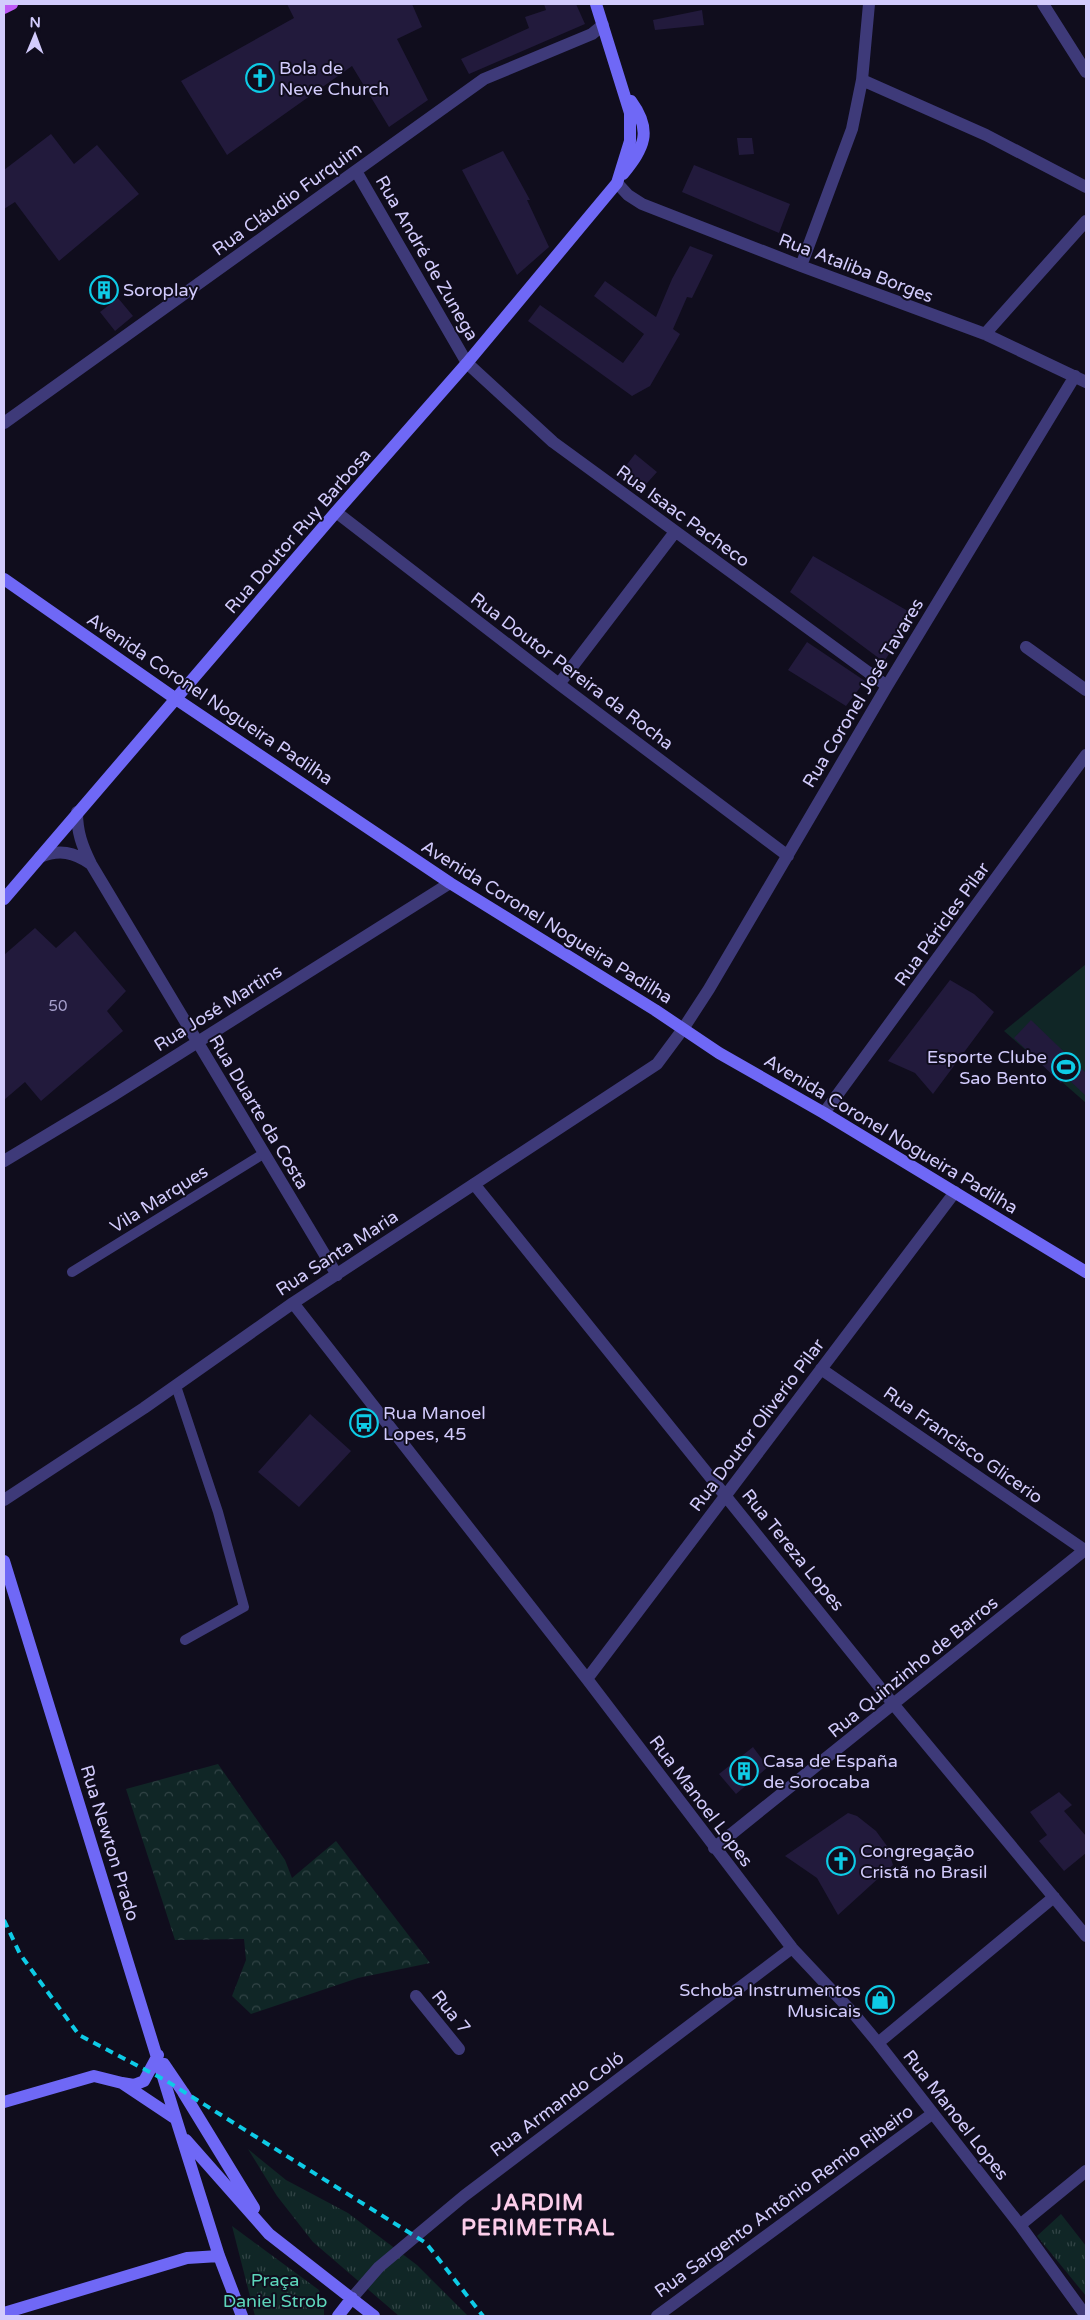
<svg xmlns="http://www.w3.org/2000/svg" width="1090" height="2320" viewBox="0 0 1090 2320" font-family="'Varela Round',sans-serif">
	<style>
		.grass { fill: url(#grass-tufts) }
		.forest { fill: url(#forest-crowns) }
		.pitch { fill: #102626 }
		.building { fill: #221a3c }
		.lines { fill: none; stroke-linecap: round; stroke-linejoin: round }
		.lane { stroke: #3e3a79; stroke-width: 10 }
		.street { stroke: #3e3a79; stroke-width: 12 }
		.secondary { stroke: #6f68f6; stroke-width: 12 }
		.primary { stroke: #be59f5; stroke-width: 12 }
		.rail { stroke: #0ecbe6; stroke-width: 4; stroke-dasharray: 8 6; stroke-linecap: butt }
		.labels { text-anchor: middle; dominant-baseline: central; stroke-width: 4; stroke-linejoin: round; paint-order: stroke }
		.number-label { font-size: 15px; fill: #a69fcc }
		.poi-label { font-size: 18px; fill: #d2cbfc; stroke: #100d1d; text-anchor: start }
		.street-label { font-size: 18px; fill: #d2cbfc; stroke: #100d1d }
		.park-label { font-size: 18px; fill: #5dd6bb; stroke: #100d1d }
		.district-label { font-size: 22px; font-weight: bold; letter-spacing: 1px; fill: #fccdea; stroke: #100d1d }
	</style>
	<defs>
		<pattern id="grass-tufts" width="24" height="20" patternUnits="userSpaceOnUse" patternTransform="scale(1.25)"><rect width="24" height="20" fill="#102626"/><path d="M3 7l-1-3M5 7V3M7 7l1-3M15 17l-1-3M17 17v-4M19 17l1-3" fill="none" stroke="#324446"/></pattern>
		<pattern id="forest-crowns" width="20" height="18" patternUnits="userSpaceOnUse" patternTransform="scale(1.25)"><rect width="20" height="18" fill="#102626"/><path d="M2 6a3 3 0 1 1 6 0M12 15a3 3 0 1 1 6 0" fill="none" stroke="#324446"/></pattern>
	</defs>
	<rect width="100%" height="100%" fill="#100d1d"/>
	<path class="grass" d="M248 2149 286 2180 348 2213 417 2265 468 2316H399L313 2242 277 2196Z
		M1061 2214 1086 2246V2296L1037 2236Z
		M232 2226 319 2290 324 2306V2316H255Z"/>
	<path class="forest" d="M218 1764 285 1860 292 1878 336 1841 430 1963 358 1978 251 2014 232 1996 246 1960 244 1939 175 1940 126 1789Z"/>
	<path class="pitch" d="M1086 964V1103L1004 1031Z"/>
	<path class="building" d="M287 4H412L422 27 397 39 428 100 389 127 352 66 227 155 181 81 294 18Z
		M544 4H576L585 24 469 74 461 59 529 28 525 17 546 10Z
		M702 10 704 25 655 30 653 20Z
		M51 134 74 164 97 145 139 194 59 261 15 202 4 209V170Z
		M737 138H752L754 154 739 155Z
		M503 151 530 200H527L549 247 517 275 462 170Z
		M694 165 790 204 779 233 682 192Z
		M690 246 713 255 692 298 687 297 673 329 680 334 650 386 632 396 528 321 540 305 623 363 644 334 594 296 605 281 656 317 672 279Z
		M118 298 133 316 115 331 100 312Z
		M635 454 657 472 639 492 618 476Z
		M813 556 913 614 884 662 790 592Z
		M807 642 865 681 846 706 788 670Z
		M35 928 56 948 75 931 126 991 107 1011 123 1031 41 1101 25 1082 4 1100V955Z
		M950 980 974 994 994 1012 933 1094 915 1073 888 1061Z
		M1031 1020 1086 1073V1096L1066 1077 1061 1083 1014 1038Z
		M310 1414 351 1451 299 1507 258 1472Z
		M753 1747 768 1767 736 1794 719 1774Z
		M1059 1792 1072 1805 1064 1811 1086 1836V1853L1064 1871 1039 1841 1047 1835 1030 1812Z
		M848 1813 857 1816 876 1831 887 1846 893 1865 838 1915 817 1878 785 1856Z"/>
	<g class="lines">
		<path class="lane" d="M72 1272 263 1154
			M176 1386 218 1512 244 1607 185 1640"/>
		<path class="street" d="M1043 4 1086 72
			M862 80 986 135 1086 187
			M356 171 467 363 553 442 887 686
			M617 183 628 195 642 204 801 266 985 334 1086 382
			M801 266 852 129 862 80 869 4
			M985 334 1086 221
			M4 423 484 79 592 34 603 25
			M336 512 559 684 788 856
			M1026 647 1086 690
			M559 684 675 532
			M77 812C77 832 82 846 91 864L337 1275
			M40 857C59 849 74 852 91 864
			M824 1113 1086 755
			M4 1161 112 1096 450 883
			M474 1184 894 1705 1086 1936
			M293 1303 587 1679 792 1948 854 2014 878 2043 1020 2225 1086 2316
			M821 1369 1086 1551
			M4 1500 144 1408 293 1303 657 1064 683 1029 709 989 887 686 1075 376
			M587 1679 955 1192
			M714 1848 1086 1549
			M416 1996 459 2049
			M878 2043 1054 1897
			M1020 2225 1086 2171
			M352 2298 379 2267 464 2196 792 1948
			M657 2316 932 2114"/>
		<path class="secondary" d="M623 174C644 148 653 131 631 101
			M4 579 176 699 450 883 655 1010 719 1053 824 1113 1086 1272
			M4 899 336 512 467 363 617 183 630 141V113L596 4
			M4 1561 176 2119 219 2256 242 2316
			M164 2064 183 2092 254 2208
			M122 2083 134 2085 144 2081 158 2055
			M4 2102 94 2076 122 2083 176 2119
			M186 2140 269 2234 374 2316
			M4 2313 187 2258 219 2256
			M338 2316 352 2298"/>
		<path class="primary" d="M4 8 12 4"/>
		<path class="rail" d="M4 1920 20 1954 79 2035 165 2080 426 2243 483 2316"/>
	</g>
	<defs>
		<symbol id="church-ring" viewBox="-11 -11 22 22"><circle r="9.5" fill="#100d1d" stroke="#0ecbe6" stroke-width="1.5"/><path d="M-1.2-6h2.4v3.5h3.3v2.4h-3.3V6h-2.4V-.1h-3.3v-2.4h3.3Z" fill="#0ecbe6"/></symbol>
		<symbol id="building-ring" viewBox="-11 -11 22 22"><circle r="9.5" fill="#100d1d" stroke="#0ecbe6" stroke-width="1.5"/><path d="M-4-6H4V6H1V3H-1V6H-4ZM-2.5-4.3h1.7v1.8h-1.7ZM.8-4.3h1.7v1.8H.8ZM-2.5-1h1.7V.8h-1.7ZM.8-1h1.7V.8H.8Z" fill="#0ecbe6"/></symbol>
		<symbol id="stadium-ring" viewBox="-11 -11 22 22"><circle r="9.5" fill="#100d1d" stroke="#0ecbe6" stroke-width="1.5"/><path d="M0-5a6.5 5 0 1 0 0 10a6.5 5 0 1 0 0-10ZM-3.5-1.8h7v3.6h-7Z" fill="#0ecbe6"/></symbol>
		<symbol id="bus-ring" viewBox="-11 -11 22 22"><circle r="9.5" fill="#100d1d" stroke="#0ecbe6" stroke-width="1.5"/><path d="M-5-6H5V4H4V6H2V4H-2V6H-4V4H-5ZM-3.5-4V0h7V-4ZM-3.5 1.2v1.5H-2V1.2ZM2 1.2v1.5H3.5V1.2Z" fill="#0ecbe6"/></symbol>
		<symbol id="shop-ring" viewBox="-11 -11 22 22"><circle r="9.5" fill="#100d1d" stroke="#0ecbe6" stroke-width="1.5"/><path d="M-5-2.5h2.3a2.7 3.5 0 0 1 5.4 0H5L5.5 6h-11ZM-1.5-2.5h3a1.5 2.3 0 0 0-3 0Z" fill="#0ecbe6"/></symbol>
	</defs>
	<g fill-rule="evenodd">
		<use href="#church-ring" x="244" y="62" width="32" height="32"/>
		<use href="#building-ring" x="88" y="274" width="32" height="32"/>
		<use href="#stadium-ring" x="1050" y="1051" width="32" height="32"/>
		<use href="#bus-ring" x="348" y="1407" width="32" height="32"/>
		<use href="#building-ring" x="728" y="1755" width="32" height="32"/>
		<use href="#church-ring" x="825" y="1845" width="32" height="32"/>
		<use href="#shop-ring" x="864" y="1984" width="32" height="32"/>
	</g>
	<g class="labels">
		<g class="number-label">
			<text x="58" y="1006">50</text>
		</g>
		<g class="poi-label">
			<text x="279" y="68">Bola de<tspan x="279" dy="21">Neve Church</tspan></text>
			<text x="123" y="290">Soroplay</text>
			<text x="1047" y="1057" text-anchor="end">Esporte Clube<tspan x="1047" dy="21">Sao Bento</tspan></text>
			<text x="383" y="1413">Rua Manoel<tspan x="383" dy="21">Lopes, 45</tspan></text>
			<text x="763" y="1761">Casa de España<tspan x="763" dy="21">de Sorocaba</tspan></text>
			<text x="860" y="1851">Congregação<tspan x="860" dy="21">Cristã no Brasil</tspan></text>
			<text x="861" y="1990" text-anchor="end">Schoba Instrumentos<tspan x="861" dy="21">Musicais</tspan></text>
		</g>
		<g class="street-label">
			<text transform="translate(287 199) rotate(-36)">Rua Cláudio Furquim</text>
			<text transform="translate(427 258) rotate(60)">Rua André de Zunega</text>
			<text transform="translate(856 268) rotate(21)">Rua Ataliba Borges</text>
			<text transform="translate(683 516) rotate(36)">Rua Isaac Pacheco</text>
			<text transform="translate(298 531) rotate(-49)">Rua Doutor Ruy Barbosa</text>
			<text transform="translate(572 671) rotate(37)">Rua Doutor Pereira da Rocha</text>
			<text transform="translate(863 693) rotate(-59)">Rua Coronel José Tavares</text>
			<text transform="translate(210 699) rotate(34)">Avenida Coronel Nogueira Padilha</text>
			<text transform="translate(547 922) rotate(32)">Avenida Coronel Nogueira Padilha</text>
			<text transform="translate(942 924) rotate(-54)">Rua Péricles Pilar</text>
			<text transform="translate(218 1008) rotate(-32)">Rua José Martins</text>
			<text transform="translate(259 1112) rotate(59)">Rua Duarte da Costa</text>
			<text transform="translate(891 1134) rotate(31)">Avenida Coronel Nogueira Padilha</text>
			<text transform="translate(159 1199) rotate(-32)">Vila Marques</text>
			<text transform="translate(337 1253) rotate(-33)">Rua Santa Maria</text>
			<text transform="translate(757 1425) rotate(-53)">Rua Doutor Oliverio Pilar</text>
			<text transform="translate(963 1445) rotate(35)">Rua Francisco Glicerio</text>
			<text transform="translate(793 1550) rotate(51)">Rua Tereza Lopes</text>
			<text transform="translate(913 1667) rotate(-39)">Rua Quinzinho de Barros</text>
			<text transform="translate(701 1801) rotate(53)">Rua Manoel Lopes</text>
			<text transform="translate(110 1843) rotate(73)">Rua Newton Prado</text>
			<text transform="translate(451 2012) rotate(51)">Rua 7</text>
			<text transform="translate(557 2104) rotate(-37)">Rua Armando Coló</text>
			<text transform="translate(956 2115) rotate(52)">Rua Manoel Lopes</text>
			<text transform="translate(784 2201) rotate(-36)">Rua Sargento Antônio Remio Ribeiro</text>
		</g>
		<g class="park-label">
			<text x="275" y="2280">Praça<tspan x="275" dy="21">Daniel Strob</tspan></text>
		</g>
		<g class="district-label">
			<text x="538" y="2203">JARDIM<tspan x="538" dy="25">PERIMETRAL</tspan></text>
		</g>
	</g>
	<rect width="1090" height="2320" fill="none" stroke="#d2cbfc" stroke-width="10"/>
	<g transform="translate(35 35) rotate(1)" stroke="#100d1d" stroke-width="4" paint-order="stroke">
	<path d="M0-4L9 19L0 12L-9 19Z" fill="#d2cbfc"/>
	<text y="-8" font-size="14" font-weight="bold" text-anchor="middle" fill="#d2cbfc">N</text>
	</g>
</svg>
